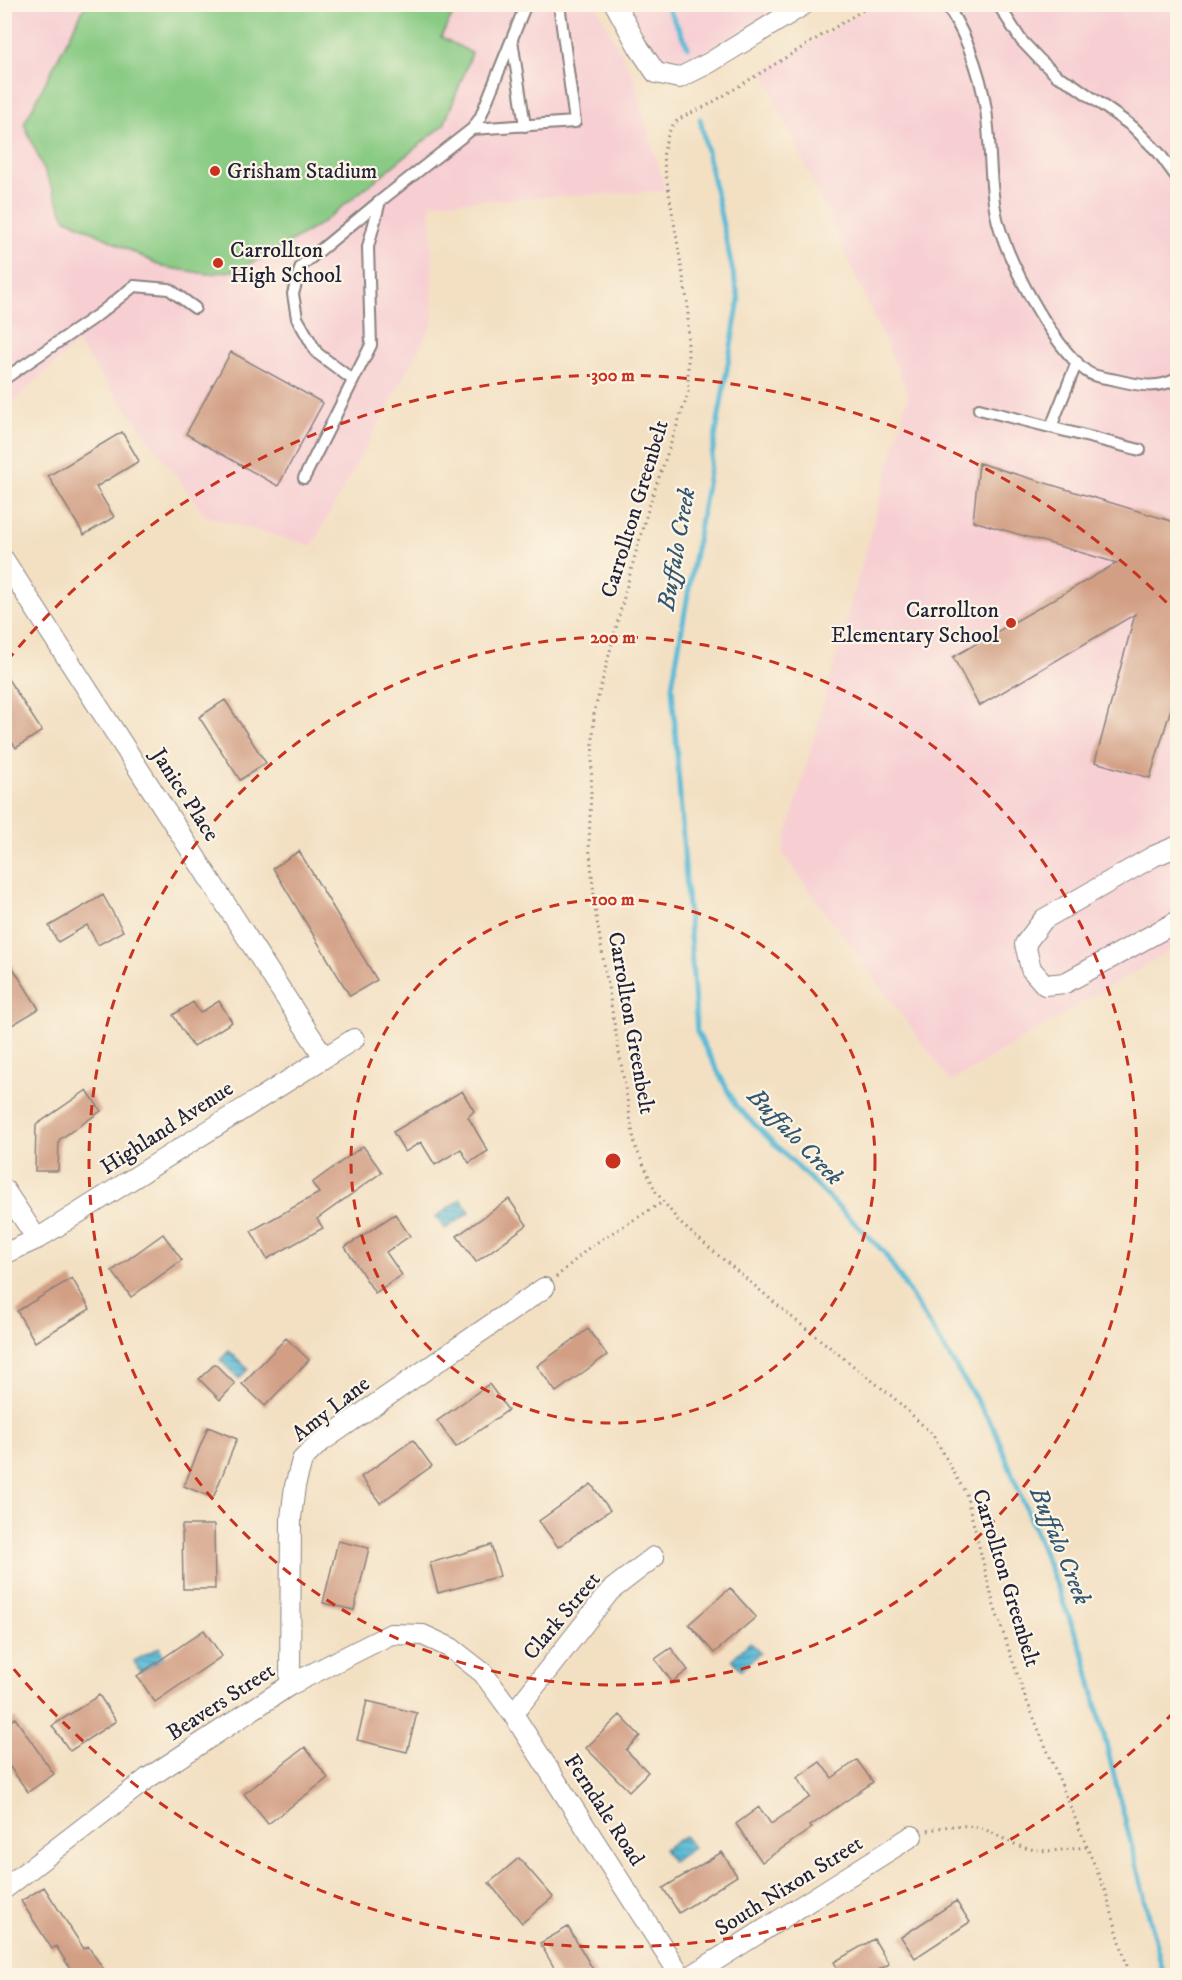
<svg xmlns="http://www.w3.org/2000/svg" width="1182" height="1980" viewBox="0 0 1182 1980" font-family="'IM FELL DW Pica',serif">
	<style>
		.built { fill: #f7cfd3 }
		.green { fill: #89cb84; stroke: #567660; stroke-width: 1.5 }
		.water { fill: url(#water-rules); stroke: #3c6e88; stroke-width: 1.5 }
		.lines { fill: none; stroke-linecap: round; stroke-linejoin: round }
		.stream { stroke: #56b9d5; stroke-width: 5 }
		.building { fill: #d29f84 }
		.lane-casing { stroke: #8a817f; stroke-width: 14 }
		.street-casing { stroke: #8a817f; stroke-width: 22 }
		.path { stroke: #8a817f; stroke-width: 3; stroke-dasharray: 1.5 4.5; stroke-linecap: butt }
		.lane { stroke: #fff; stroke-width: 10 }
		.street { stroke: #fff; stroke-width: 20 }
		.ring { fill: none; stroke: #c8321e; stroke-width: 3; stroke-dasharray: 10 8 }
		.poi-dot { fill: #c8321e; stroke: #fcf5e5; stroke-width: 2 }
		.labels { text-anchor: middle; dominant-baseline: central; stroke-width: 4.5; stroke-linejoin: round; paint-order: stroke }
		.poi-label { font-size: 22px; fill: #22223b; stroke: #fcf5e5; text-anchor: start }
		.street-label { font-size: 22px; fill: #22223b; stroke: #fcf5e5 }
		.water-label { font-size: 24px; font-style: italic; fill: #345771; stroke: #fcf5e5 }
		.centre { fill: #c8321e; stroke: #fcf5e5; stroke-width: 3 }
		.ring-label { font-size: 18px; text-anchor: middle; font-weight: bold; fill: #c8321e; stroke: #fcf5e5; stroke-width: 4.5; stroke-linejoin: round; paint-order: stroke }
	</style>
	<defs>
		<pattern id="water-rules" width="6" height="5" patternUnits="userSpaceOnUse" patternTransform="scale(1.5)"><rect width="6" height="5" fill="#56b9d5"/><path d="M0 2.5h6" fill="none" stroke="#4796ae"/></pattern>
	</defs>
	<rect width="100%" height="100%" fill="#fcf5e5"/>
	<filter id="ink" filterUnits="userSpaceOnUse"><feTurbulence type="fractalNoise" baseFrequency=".0167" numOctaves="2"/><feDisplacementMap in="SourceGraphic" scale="12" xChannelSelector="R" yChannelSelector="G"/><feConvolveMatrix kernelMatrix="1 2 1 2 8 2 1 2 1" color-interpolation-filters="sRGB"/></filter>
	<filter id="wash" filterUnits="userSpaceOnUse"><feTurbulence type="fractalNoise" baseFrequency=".008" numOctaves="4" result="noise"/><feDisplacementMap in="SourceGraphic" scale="24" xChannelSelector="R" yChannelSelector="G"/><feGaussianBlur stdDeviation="1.35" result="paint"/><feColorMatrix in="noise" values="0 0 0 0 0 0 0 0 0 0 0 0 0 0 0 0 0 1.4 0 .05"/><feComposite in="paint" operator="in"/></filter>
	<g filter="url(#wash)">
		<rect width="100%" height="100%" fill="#f3e0c3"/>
		<path class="built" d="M5 5H596L633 76 665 191 431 203 433 323 312 546 206 516 77 343 5 410Z
			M627 5H783L676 68 660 62Z
			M873 5H1177V946L951 1082 782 853 909 394 763 72Z"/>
		<path class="green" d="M86 4 458 5 441 37 472 53 444 125 323 222 272 254 232 271 208 274 163 267 65 218 24 124Z"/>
		<path class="water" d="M461 1199 470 1212 445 1229 436 1217Z
			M229 1351 248 1369 239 1379 220 1360Z
			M750 1642 760 1653 741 1670 732 1659Z
			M159 1647 165 1658 140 1672 134 1661Z
			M685 1836 693 1848 672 1862 664 1849Z"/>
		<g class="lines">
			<path class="stream" d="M666 4 688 47
				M700 119 739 300 672 686 697 1032 736 1106 884 1252 994 1428 1084 1655 1164 1976"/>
		</g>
		<g id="blocks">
			<path class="building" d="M231 352 323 403 278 486 186 434Z
				M122 432 139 461 96 487 114 517 84 535 48 476Z
				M979 463 1178 523V685L1150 778 1095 762 1135 614 979 706 953 657 1117 563 973 521Z
				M4 673 42 731 16 748 4 730Z
				M225 700 266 763 240 780 199 717Z
				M299 851 377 980 350 996 273 868Z
				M103 895 123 931 98 945 87 925 58 942 49 926Z
				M4 954 39 1009 12 1025 4 1014Z
				M219 1001 232 1022 193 1047 173 1015 193 1002 200 1013Z
				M87 1090 101 1111 59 1140 58 1171H35L36 1125Z
				M462 1091 474 1111 468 1117 488 1151 469 1163 461 1149 435 1165 421 1142 405 1152 393 1132Z
				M363 1146 382 1172 317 1219 323 1228 267 1259 251 1231 319 1193 312 1183Z
				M509 1199 527 1225 476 1262 457 1236Z
				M395 1214 410 1236 386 1252 402 1275 375 1293 345 1247Z
				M163 1234 182 1260 131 1297 112 1271Z
				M72 1278 90 1309 35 1342 17 1311Z
				M588 1329 607 1355 556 1392 537 1366Z
				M286 1338 309 1360 265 1406 242 1384Z
				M215 1364 235 1384 220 1400 199 1379Z
				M489 1384 508 1410 456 1447 437 1421Z
				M208 1427 237 1439 213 1498 184 1486Z
				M413 1440 432 1466 380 1503 361 1477Z
				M591 1484 610 1510 558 1547 539 1521Z
				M182 1525H214L215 1589H183Z
				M338 1541 369 1548 354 1610 323 1603Z
				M491 1545 500 1576 438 1593 430 1563Z
				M730 1588 756 1617 714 1653 689 1624Z
				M204 1630 222 1656 155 1702 137 1676Z
				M671 1648 688 1670 672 1682 655 1659Z
				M99 1695 116 1721 70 1751 52 1726Z
				M367 1701 417 1713 407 1752 357 1740Z
				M620 1715 640 1736 626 1750 648 1772 629 1791 586 1748Z
				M15 1718 54 1774 28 1792 4 1759V1725Z
				M305 1747 328 1778 268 1824 244 1794Z
				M857 1760 873 1782 810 1826 812 1828 762 1862 736 1824 759 1807 771 1824 810 1797 797 1778 820 1762 832 1778Z
				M722 1852 737 1876 679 1913 663 1888Z
				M519 1858 553 1897 522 1923 489 1883Z
				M44 1887 84 1949 88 1946 108 1976H75L56 1946 52 1949 21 1901Z
				M956 1901 970 1922 915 1958 901 1937Z
				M568 1927 597 1976H559L540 1943Z
				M874 1939 889 1964 869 1976H841L834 1962Z"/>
		</g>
	</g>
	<g filter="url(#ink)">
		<use href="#blocks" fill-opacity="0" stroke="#8a817f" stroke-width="1.5"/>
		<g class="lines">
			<defs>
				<path id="lane" d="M946 4C970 40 985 86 988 128 991 157 990 186 996 214 1004 256 1052 345 1086 371 1093 377 1107 378 1116 380 1137 385 1158 390 1178 378
					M998 4 1021 40 1039 59 1057 76 1071 83 1133 127 1159 153 1178 179
					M512 40 525 126
					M472 129 480 118 526 4
					M4 379 99 314 134 286 169 289 195 308
					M353 380 317 353 297 318 293 294 301 266 380 201
					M979 409 1140 450
					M1051 427 1077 362
					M304 478 371 345 368 247 380 201 472 129 575 122 559 4"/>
				<path id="street" d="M615 4 639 48 656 73 679 78 709 63 805 4
					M4 560 324 1057
					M1178 846 1154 856 1044 919 1025 944 1031 969 1045 985 1065 983 1178 921
					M4 1189 37 1239
					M4 1254 37 1239 354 1039
					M290 1685 291 1518 295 1486 302 1460 318 1444 544 1288
					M513 1714 610 1591 654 1557
					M4 1889 148 1778 290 1685 391 1634 423 1635 451 1648 483 1673 513 1714 681 1976
					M691 1976 912 1836"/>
			</defs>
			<use href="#lane" class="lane-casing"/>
			<use href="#street" class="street-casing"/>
			<path class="path" d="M873 4 705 107C673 120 669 122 663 157L688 306V394L649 506 631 570 594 713 589 844 596 916 635 1146 656 1192 680 1223 794 1319 894 1398 933 1435 966 1494 994 1606 1024 1694 1106 1893 1130 1976
				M556 1277 591 1246 663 1202
				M928 1831C946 1825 970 1823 988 1831 1002 1837 1016 1847 1031 1849 1050 1853 1068 1849 1087 1847"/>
			<use href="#lane" class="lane"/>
			<use href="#street" class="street"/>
		</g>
	</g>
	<g class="ring">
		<circle cx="613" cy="1161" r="262"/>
		<circle cx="613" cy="1161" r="524"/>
		<path d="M1174 1712A786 786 0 0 1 7 1661M7 661A786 786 0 0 1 1174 610"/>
	</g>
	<g class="poi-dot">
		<circle cx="215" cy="171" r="6"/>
		<circle cx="218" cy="263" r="6"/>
		<circle cx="1011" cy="623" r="6"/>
	</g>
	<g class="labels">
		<g class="poi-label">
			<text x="227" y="171">Grisham Stadium</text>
			<text x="230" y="250">Carrollton<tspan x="230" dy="25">High School</tspan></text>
			<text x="999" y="610" text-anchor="end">Carrollton<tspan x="999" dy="25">Elementary School</tspan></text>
		</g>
		<g class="street-label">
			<text transform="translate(635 509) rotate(-73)">Carrollton Greenbelt</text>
			<text transform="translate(185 795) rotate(57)">Janice Place</text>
			<text transform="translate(631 1023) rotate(80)">Carrollton Greenbelt</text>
			<text transform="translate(167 1128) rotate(-33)">Highland Avenue</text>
			<text transform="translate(331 1409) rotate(-38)">Amy Lane</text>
			<text transform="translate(1006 1578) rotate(73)">Carrollton Greenbelt</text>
			<text transform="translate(562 1616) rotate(-50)">Clark Street</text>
			<text transform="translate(221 1702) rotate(-33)">Beavers Street</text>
			<text transform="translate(604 1810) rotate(57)">Ferndale Road</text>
			<text transform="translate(789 1886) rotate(-32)">South Nixon Street</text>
		</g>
		<g class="water-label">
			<text transform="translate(677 549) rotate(-80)">Buffalo Creek</text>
			<text transform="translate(795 1137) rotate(46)">Buffalo Creek</text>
			<text transform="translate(1060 1546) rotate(68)">Buffalo Creek</text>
		</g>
	</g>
	<circle cx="613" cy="1161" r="9" class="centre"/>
	<g class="ring-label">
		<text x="613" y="381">300 m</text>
		<text x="613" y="643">200 m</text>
		<text x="613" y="905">100 m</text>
	</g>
	<rect width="1182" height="1980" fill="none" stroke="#fcf5e5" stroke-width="24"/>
</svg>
